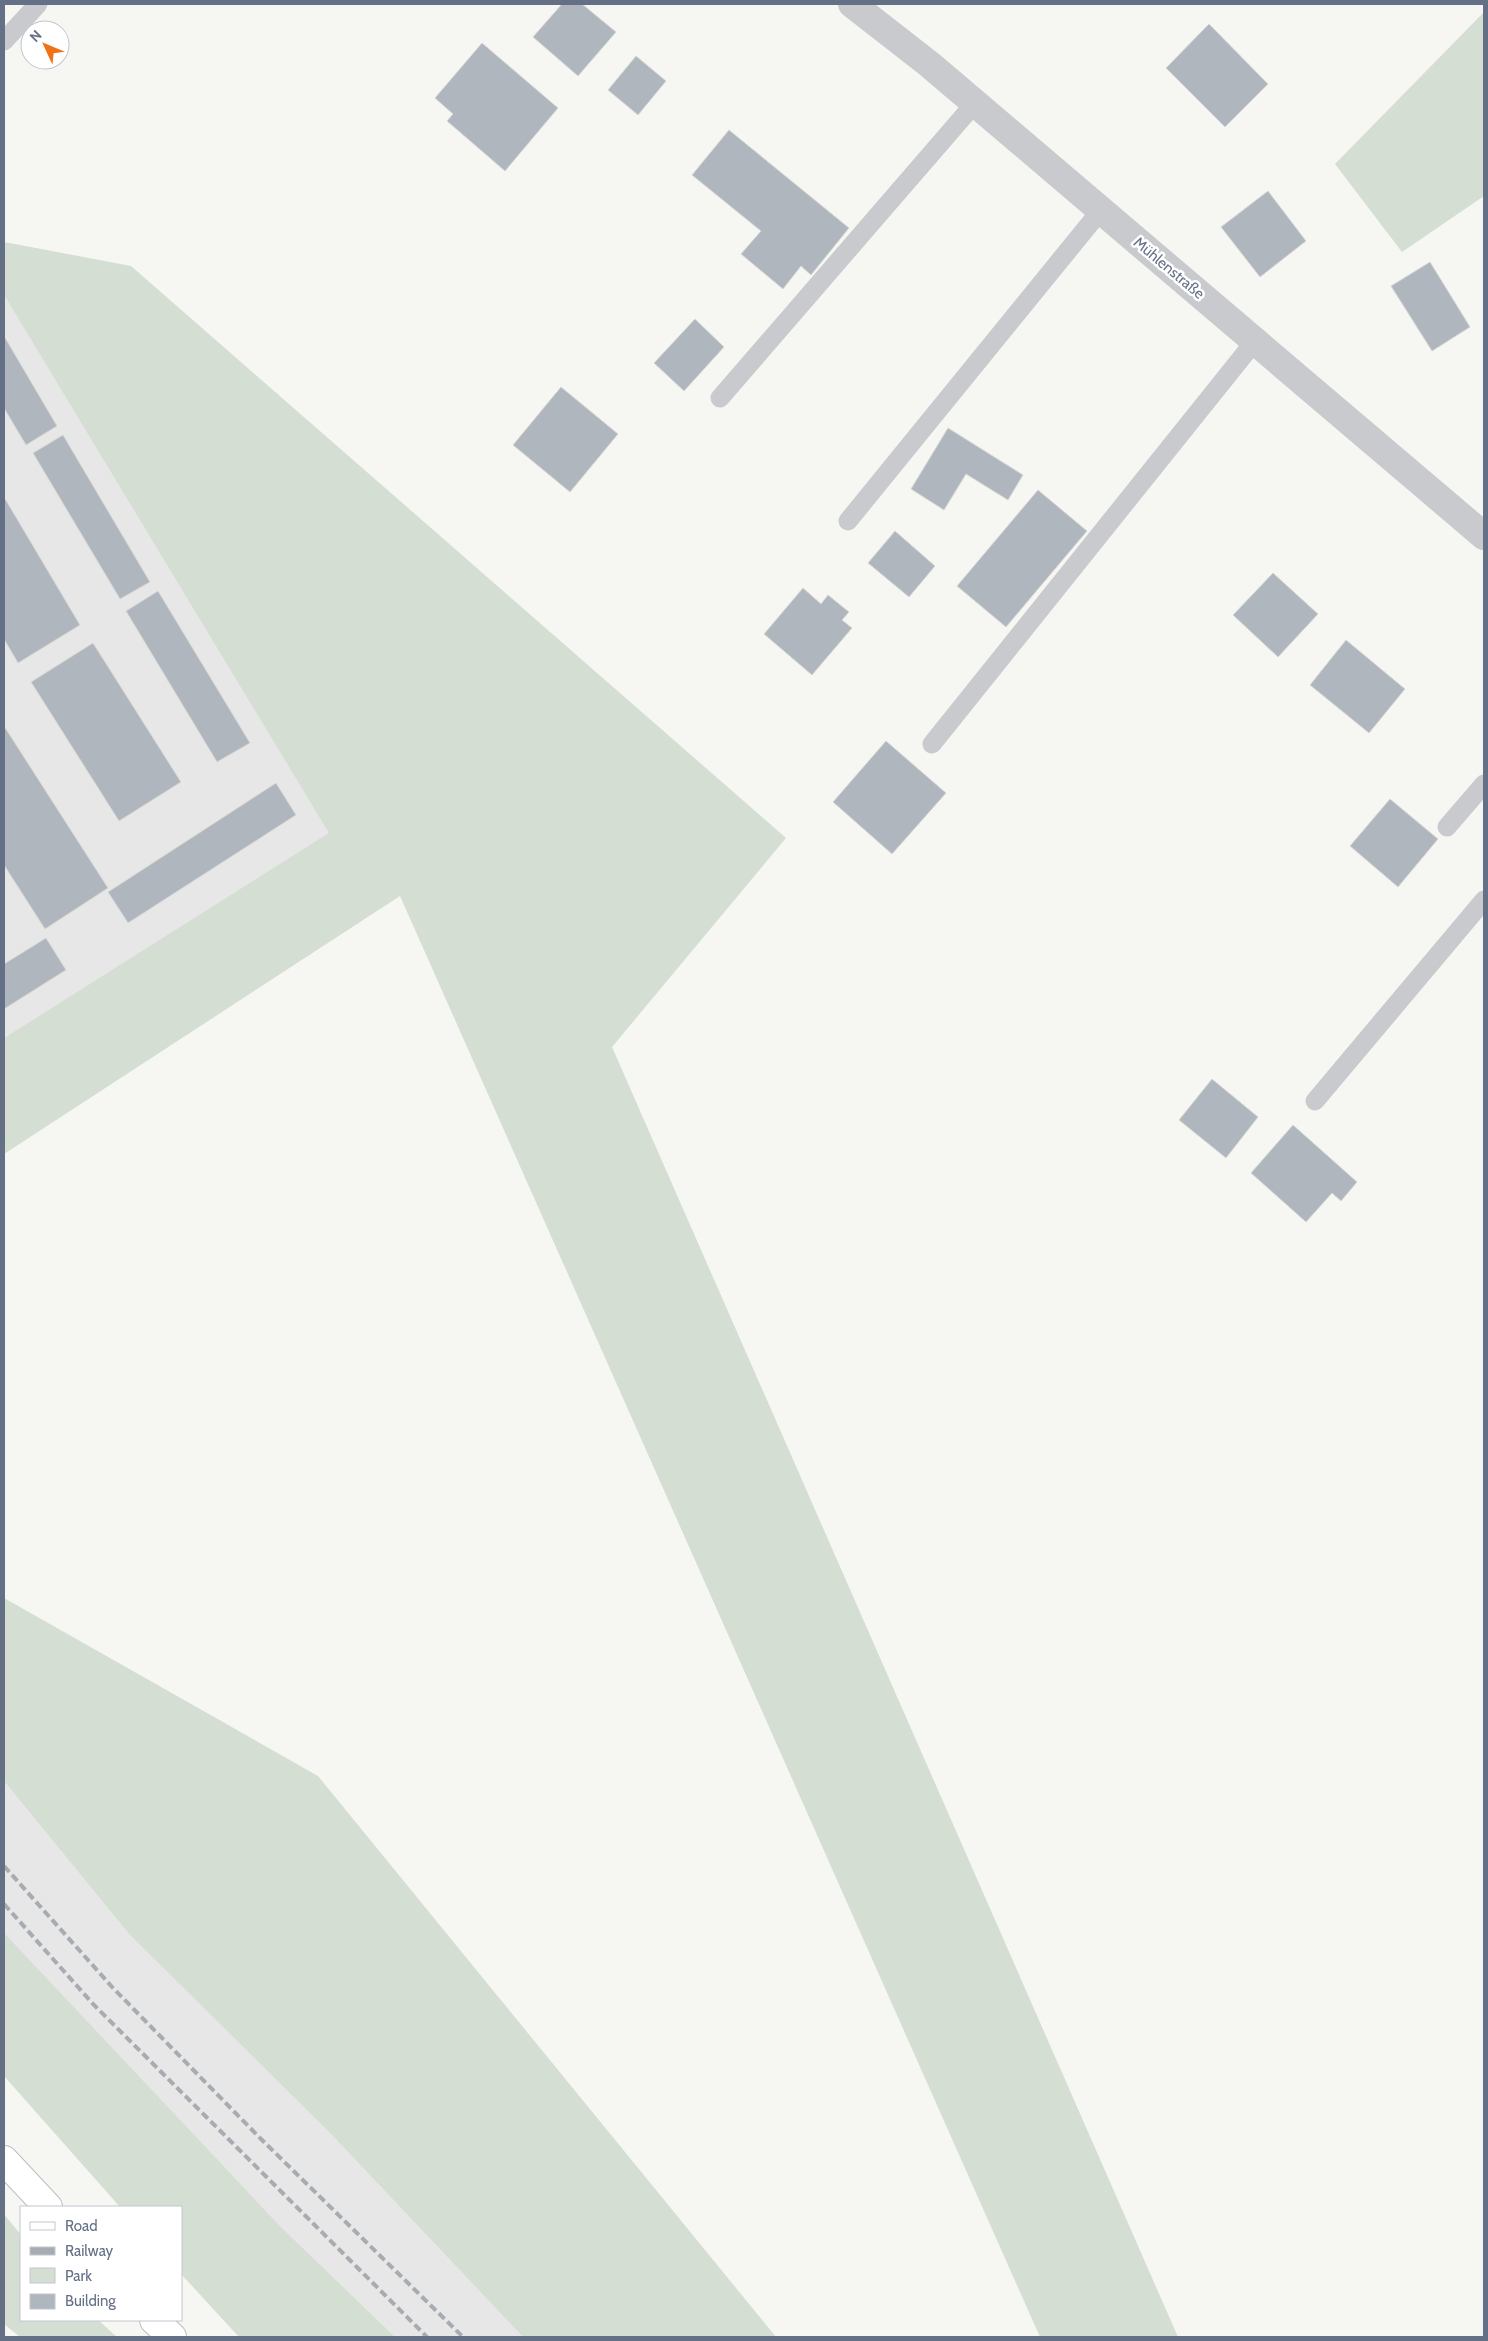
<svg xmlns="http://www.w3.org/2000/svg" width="1488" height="2341" viewBox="0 0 1488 2341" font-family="Cabin,sans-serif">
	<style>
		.built { fill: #e6e7e6 }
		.green { fill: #d5ded3 }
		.building { fill: #b0b6bd; stroke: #d7d8d5 }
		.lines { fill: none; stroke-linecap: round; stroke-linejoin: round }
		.secondary-casing { stroke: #babdc3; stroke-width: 30 }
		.lane { stroke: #c8cace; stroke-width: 19 }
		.street { stroke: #c8cace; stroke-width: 28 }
		.secondary { stroke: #fff; stroke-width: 28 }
		.rail { stroke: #a7abb2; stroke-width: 4; stroke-dasharray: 8 4; stroke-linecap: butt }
		.labels { text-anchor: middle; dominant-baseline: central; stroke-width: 5; stroke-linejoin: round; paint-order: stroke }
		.street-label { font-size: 15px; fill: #637086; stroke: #fff }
	</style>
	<rect width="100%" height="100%" fill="#f6f6f2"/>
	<path class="built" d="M4 295 330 833 4 1038Z
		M4 1781 129 1934 331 2134 523 2337H395L280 2226 13 1944 4 1933Z"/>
	<path class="green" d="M1484 12V196L1402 252 1335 164Z
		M4 242 131 266 786 838 612 1047 1178 2337H1040L400 896 4 1154V1038L329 833 4 295Z
		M4 1598 318 1776 776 2337H523L331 2134 129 1934 4 1781Z
		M4 1933 280 2226 395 2337H239L181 2274V2207H120L4 2076Z
		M4 2214 21 2235V2320H98L117 2337H20L4 2324Z"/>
	<path class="building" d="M562 4H582L616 32 578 76 533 37Z
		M1209 24 1268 84 1225 127 1166 68Z
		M482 43 558 108 505 171 447 121 453 114 435 98Z
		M636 56 666 81 638 115 608 90Z
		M729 130 849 228 811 275 801 266 783 289 741 254 761 231 692 175Z
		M1268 191 1306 241 1260 277 1221 227Z
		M1430 262 1470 327 1432 351 1391 286Z
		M695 319 724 347 684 391 654 363Z
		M4 336 57 426 26 445 4 408Z
		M561 387 618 434 570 492 513 445Z
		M948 428 1023 475 1008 500 966 474 944 510 911 489Z
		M63 435 150 582 120 599 33 453Z
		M1038 490 1087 531 1006 627 957 586Z
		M4 497 80 625 18 663 4 639Z
		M895 531 935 566 909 597 868 563Z
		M1273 573 1318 614 1278 657 1233 615Z
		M803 588 821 604 828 595 849 612 842 620 852 628 812 675 764 634Z
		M158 591 250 743 217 762 126 611Z
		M1346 640 1405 689 1369 733 1310 685Z
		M93 643 181 782 119 821 31 682Z
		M4 726 108 888 45 929 4 865Z
		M886 741 946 793 892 854 833 802Z
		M276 783 296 815 128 923 108 892Z
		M1390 799 1438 839 1398 887 1350 846Z
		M46 938 66 970 4 1009V964Z
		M1212 1079 1258 1117 1226 1158 1179 1120Z
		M1293 1125 1357 1182 1341 1201 1332 1193 1306 1222 1251 1173Z"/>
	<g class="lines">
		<defs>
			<path id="secondary" d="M4 2160 48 2207
				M154 2320 172 2337"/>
		</defs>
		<use href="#secondary" class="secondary-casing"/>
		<path class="lane" d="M4 41 38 4
			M720 398 975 103
			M848 521 1101 210
			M932 744 1255 341
			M1447 827 1484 784
			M1315 1101 1484 900"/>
		<path class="street" d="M852 4 929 64 1484 536"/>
		<use href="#secondary" class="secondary"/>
		<path class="rail" d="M4 1866 113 1988 261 2139 463 2337
			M4 1904 94 2005 427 2337"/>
	</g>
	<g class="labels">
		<g class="street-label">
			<text transform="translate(1169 268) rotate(40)">Mühlenstraße</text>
		</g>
	</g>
	<rect width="1488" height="2341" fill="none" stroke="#637086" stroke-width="10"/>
	<rect x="20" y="2206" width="162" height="115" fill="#ffffff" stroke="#c1c6cf"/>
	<rect x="30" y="2222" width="25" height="8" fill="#ffffff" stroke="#c1c6cf"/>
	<text x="65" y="2231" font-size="15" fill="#637086">Road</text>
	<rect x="30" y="2247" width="25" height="8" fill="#a7abb2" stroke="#c1c6cf"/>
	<text x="65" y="2256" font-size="15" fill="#637086">Railway</text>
	<rect x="30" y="2268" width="25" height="15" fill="#d5ded3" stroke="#c1c6cf"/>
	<text x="65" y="2281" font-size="15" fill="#637086">Park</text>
	<rect x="30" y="2294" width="25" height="15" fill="#b0b6bd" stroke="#c1c6cf"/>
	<text x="65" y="2306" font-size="15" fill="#637086">Building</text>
	<g transform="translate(45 45) rotate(314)"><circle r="24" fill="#ffffff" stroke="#c1c6cf"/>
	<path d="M0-4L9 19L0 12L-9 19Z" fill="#f07118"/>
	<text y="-8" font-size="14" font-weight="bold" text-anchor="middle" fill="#637086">N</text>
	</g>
</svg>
